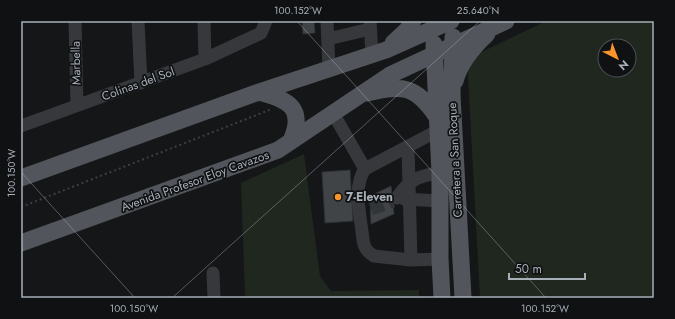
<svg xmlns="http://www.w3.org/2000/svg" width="675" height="319" viewBox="0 0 675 319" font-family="Jost,sans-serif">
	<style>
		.green { fill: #1f271f; fill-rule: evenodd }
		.building { fill: #414447; stroke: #2f3033 }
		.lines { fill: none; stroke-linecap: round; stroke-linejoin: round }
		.minor-tunnel { stroke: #323537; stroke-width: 13; stroke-dasharray: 13 6; stroke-linecap: butt }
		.path { stroke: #3c3f43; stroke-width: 2; stroke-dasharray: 2 3; stroke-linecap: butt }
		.minor { stroke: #36383c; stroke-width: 13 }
		.major { stroke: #52565c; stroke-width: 17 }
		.ticks { fill: none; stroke: #a7afb8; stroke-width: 1; stroke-opacity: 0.45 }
		.poi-dot { fill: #f9932b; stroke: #101112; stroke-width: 1.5 }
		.labels { text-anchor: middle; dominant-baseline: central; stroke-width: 3.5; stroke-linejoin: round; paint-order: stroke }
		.street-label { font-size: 12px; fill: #a7afb8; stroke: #101112 }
		.poi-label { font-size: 12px; font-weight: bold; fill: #a7afb8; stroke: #101112; text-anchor: start }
		.neatline { fill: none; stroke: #a7afb8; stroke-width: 1.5 }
		.ticks-label { font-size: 10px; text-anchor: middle; fill: #a7afb8 }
	</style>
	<rect width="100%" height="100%" fill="#151617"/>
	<path class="green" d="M546 21H654V298H480L467 59ZM605 46H629V70H605Z
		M304 154 320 276 331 291 419 290V298H245L241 183Z"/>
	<path class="building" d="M302 21H314L315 33 303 34Z
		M350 170 353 221 325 223 322 172Z
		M391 186 394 214 371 224 370 196Z"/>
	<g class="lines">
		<path class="minor-tunnel" d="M371 209 393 201"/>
		<path class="path" d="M21 207 272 109"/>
		<path class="minor" d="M75 21 77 105
			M138 21 141 83
			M204 21 205 59
			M327 21 329 69
			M370 21 372 55
			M328 39 370 29
			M333 113 365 169
			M21 126 205 59 261 33 266 21
			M437 131 365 169C352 187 361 218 363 240 364 248 367 252 374 256L411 260 440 259
			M408 148 411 260
			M397 198C408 180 420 175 440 173
			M404 199 440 201
			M213 273 214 298"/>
		<path class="major" d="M453 37 452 95 463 298
			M393 43 407 30 413 21
			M434 44 440 173V259L442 298
			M455 81C460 62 473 47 487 34
			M259 92C290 100 305 109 291 141
			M367 93C403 84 416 86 437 117
			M21 178 259 92 386 50 451 21
			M21 243 278 150 390 75 506 21"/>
	</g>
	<path class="ticks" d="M297 21 546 298M21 172 135 298M172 298 480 21"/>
	<circle class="poi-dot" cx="338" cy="197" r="4"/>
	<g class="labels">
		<g class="street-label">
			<text transform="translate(76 63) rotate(-91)">Marbella</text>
			<text transform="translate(138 84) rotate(-20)">Colinas del Sol</text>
			<text transform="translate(455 160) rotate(-93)">Carretera a San Roque</text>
			<text transform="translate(195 181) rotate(-20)">Avenida Profesor Eloy Cavazos</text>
		</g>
		<g class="poi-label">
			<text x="346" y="197">7-Eleven</text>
		</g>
	</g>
	<rect width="675" height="319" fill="none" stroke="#101112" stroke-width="44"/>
	<g transform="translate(617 58) rotate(138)"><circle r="19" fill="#101112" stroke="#4c5054"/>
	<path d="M0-3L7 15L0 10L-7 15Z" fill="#f9932b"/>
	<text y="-6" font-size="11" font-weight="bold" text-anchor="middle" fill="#a7afb8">N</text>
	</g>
	<path d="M509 273v6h76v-6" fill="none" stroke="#a7afb8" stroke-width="2"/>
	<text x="515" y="273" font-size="12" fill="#a7afb8" stroke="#101112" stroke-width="3" paint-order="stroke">50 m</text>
	<rect x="22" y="22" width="631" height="275" class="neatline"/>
	<g class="ticks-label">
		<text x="298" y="14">100.152°W</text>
		<text x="478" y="14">25.640°N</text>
		<text transform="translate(11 173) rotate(-90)" y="4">100.150°W</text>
		<text x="134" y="312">100.150°W</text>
		<text x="545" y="312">100.152°W</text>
	</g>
</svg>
